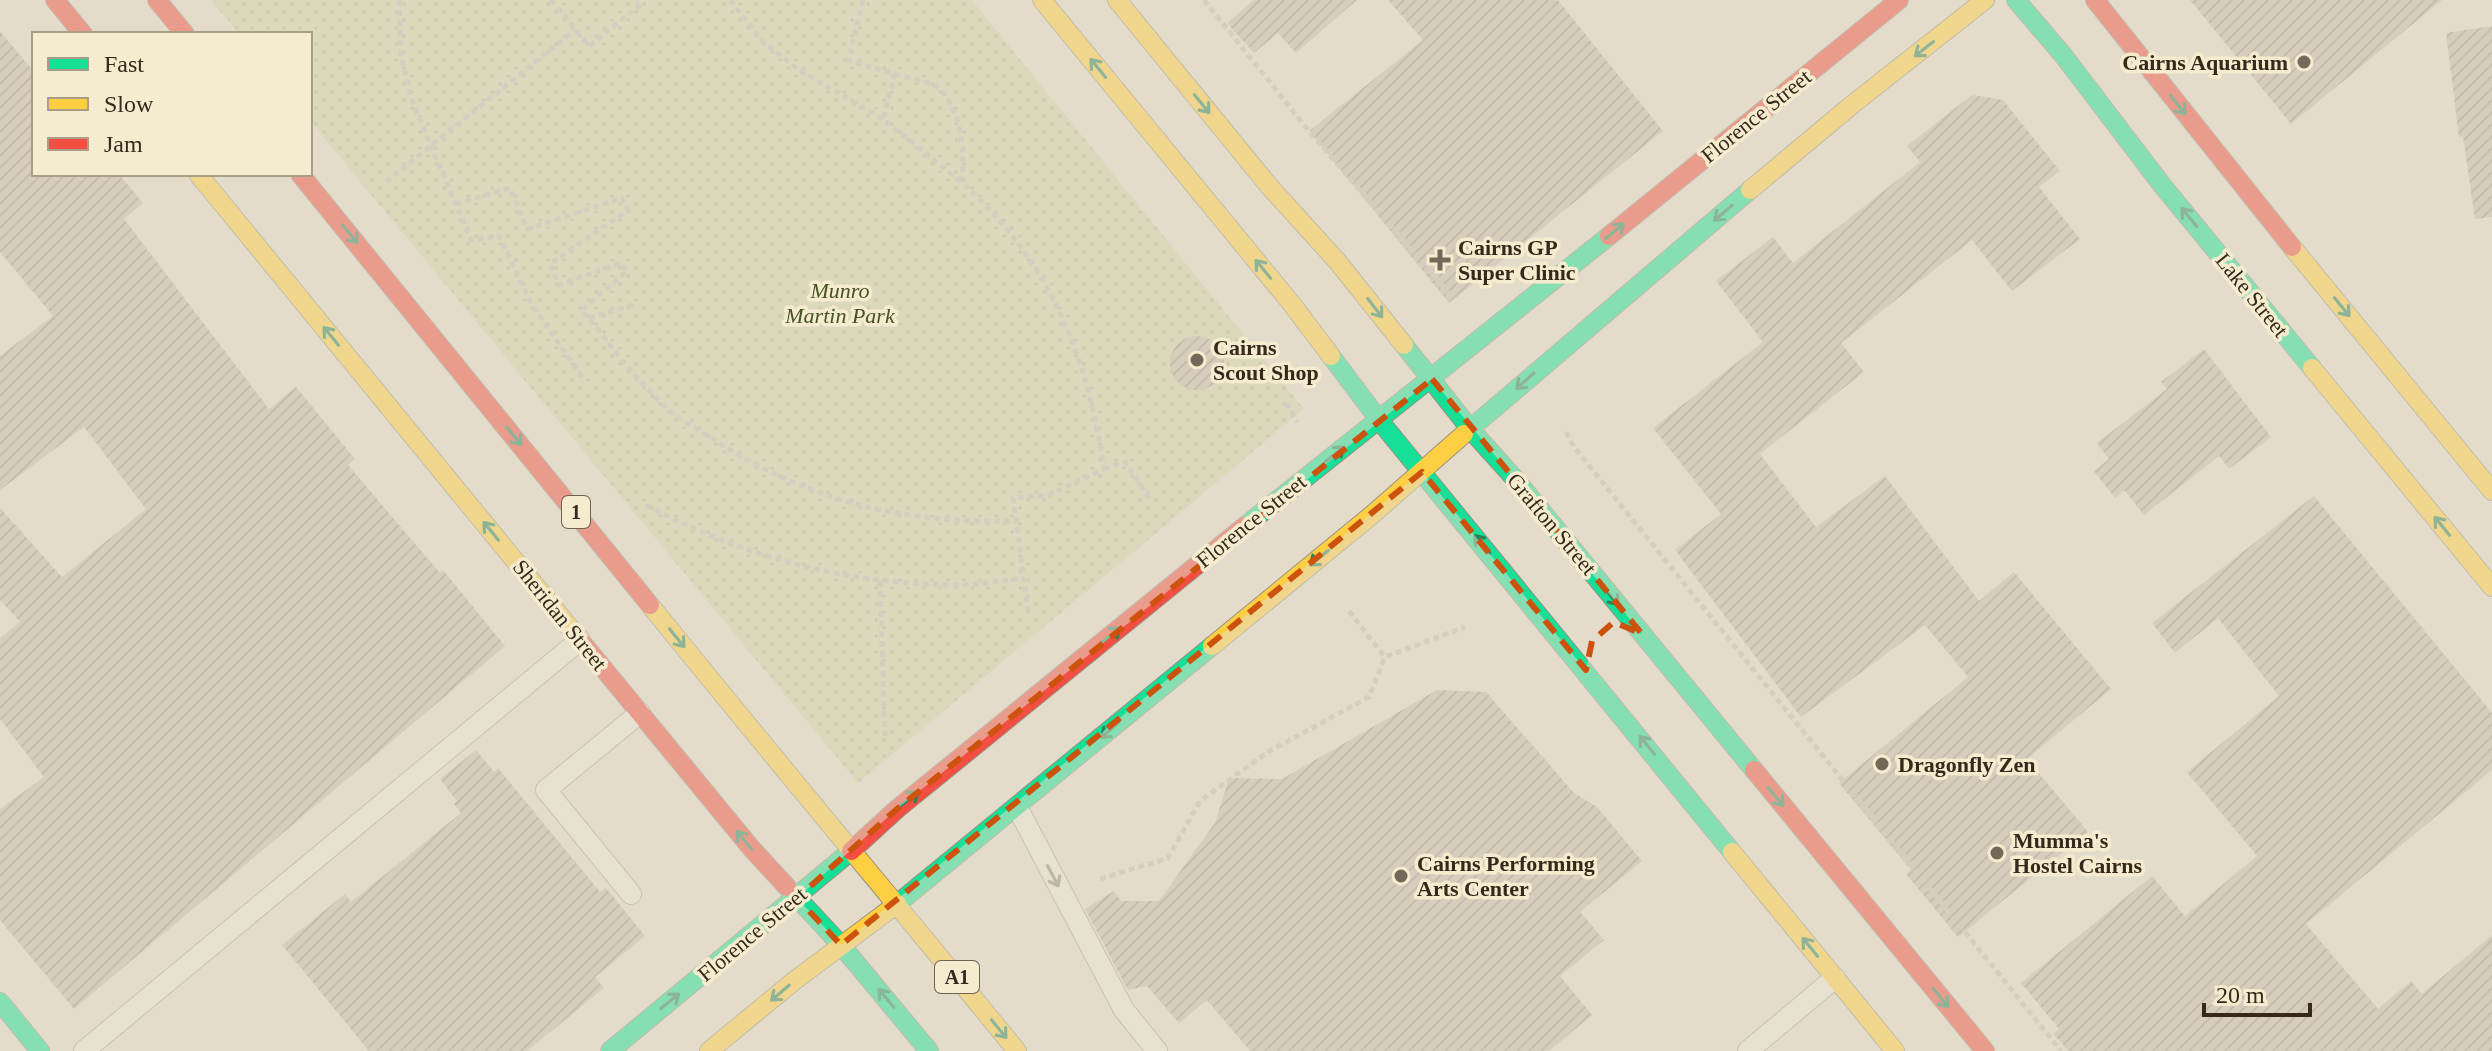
<svg xmlns="http://www.w3.org/2000/svg" width="2492" height="1051" viewBox="0 0 2492 1051" font-family="Georgia,serif">
	<style>
		.park { fill: url(#park-dots) }
		.building { fill: url(#building-hatch) }
		.lines { fill: none; stroke-linecap: round; stroke-linejoin: round }
		.lane-casing { stroke: #a9a194; stroke-width: 22 }
		.fast-casing { stroke: #989084; stroke-width: 20 }
		.slow-casing { stroke: #989084; stroke-width: 20 }
		.jam-casing { stroke: #989084; stroke-width: 20 }
		.path { stroke: #c4bdb3; stroke-width: 5; stroke-dasharray: 6 4; stroke-linecap: butt }
		.lane { stroke: #ece7dc; stroke-width: 20 }
		.fast { stroke: #16e098; stroke-width: 18 }
		.slow { stroke: #ffcf43; stroke-width: 18 }
		.jam { stroke: #f24e42; stroke-width: 18 }
		.oneway { stroke: #26845a }
		.oneway2 { stroke: #91887c }
		.marked { fill: none; stroke: #cd520e; stroke-width: 6; stroke-dasharray: 16 10; stroke-linejoin: round }
		.poi-dot { fill: #736859; stroke: #f5ebcf; stroke-width: 3 }
		.labels { text-anchor: middle; dominant-baseline: central; stroke-width: 7; stroke-linejoin: round; paint-order: stroke }
		.shield { fill: #f5ebcf; stroke: #6f6352; stroke-width: 2 }
		.shield-label { font-size: 20px; font-weight: bold; fill: #36291c }
		.poi-label { font-size: 22px; font-weight: bold; fill: #36291c; stroke: #f5ebcf; text-anchor: start }
		.street-label { font-size: 22px; fill: #36291c; stroke: #f5ebcf }
		.park-label { font-size: 22px; font-style: italic; fill: #465323; stroke: #f5ebcf }
	</style>
	<defs>
		<pattern id="park-dots" width="8" height="8" patternUnits="userSpaceOnUse" patternTransform="scale(2)"><rect width="8" height="8" fill="#d2d3ac"/><path d="M2 2h.1M6 6h.1" fill="none" stroke="#b5b593" stroke-width="1.8" stroke-linecap="round"/></pattern>
		<pattern id="building-hatch" width="6" height="6" patternUnits="userSpaceOnUse" patternTransform="scale(2)"><rect width="6" height="6" fill="#c7baab"/><path d="M-1 1l2-2M0 6l6-6M5 7l2-2" fill="none" stroke="#a2978a"/></pattern>
	</defs>
	<rect width="100%" height="100%" fill="#e4dcca"/>
	<path class="park" d="M211 0H972L1304 409 858 783 310 121V34H239Z"/>
	<path class="building" d="M1254 0H1357L1296 53 1278 33 1254 53 1227 23Z
		M1388 0H1558L1663 131 1449 303 1309 131 1423 40Z
		M2190 0H2442L2291 124Z
		M2492 26V217L2475 219 2463 136 2459 137 2446 33Z
		M0 31 34 72V174H119L143 203 124 219 269 409 296 387 355 459 348 465 440 573 443 570 505 646 74 1009 0 920V809L44 777 0 719V638L20 622 0 600V508L62 577 146 509 84 427 0 490V356L53 316 0 252Z
		M1972 95 2003 100 2060 171 2039 187 2080 239 2012 291 1972 240 1841 343 1864 372 1760 454 1816 527 1885 476 1979 601 2014 572 2111 689 2027 759 2088 832 1958 937 1906 874 1911 870 1839 783 1968 677 1925 625 1801 717 1675 550 1721 514 1653 428 1763 342 1716 281 1773 237 1793 263 1920 162 1907 146Z
		M1170 363a27 27 0 1 1 54 0a27 27 0 1 1-54 0Z
		M2204 349 2271 437 2229 469 2219 456 2144 515 2124 490 2115 498 2094 471 2109 459 2097 443 2167 389 2161 382Z
		M2314 496 2492 713V770L2306 924 2378 1009 2411 981 2422 994 2492 935V1051H2069L2053 1034 2059 1029 2021 983 2152 876 2185 916 2257 856 2187 772 2279 696 2218 618 2175 653 2152 623Z
		M1437 690 1486 692 1574 793 1596 806 1642 861 1580 912 1604 940 1560 976 1592 1015 1549 1051H1250L1207 1000 1179 1023 1147 986 1128 990 1085 909 1114 891 1121 901H1159L1215 823 1229 778 1282 779Z
		M476 750 494 772 498 768 600 892 606 888 645 936 595 977 604 988 527 1051H369L282 945 345 894 351 902 461 813 454 804 457 801 440 779Z"/>
	<g class="lines">
		<defs>
			<path id="lane" d="M1017 807 1124 1010 1157 1051
				M631 894 546 790 640 713
				M84 1051 580 640
				M1748 1051 1835 978"/>
			<path id="fast" d="M2016 0 2063 55 2162 185 2312 368
				M1404 345 1471 430 1516 480 1754 770
				M1331 356 1379 420 1732 852
				M1464 434 1750 190
				M1245 526 1609 236
				M787 887 841 945 929 1051
				M897 904 1212 646
				M0 1002 40 1051
				M610 1051 851 851"/>
			<path id="slow" d="M1042 0 1291 303 1331 356
				M1117 0 1269 186 1337 261 1404 345
				M198 174 575 634
				M1750 190 1853 104 1985 0
				M2292 247 2492 491
				M2312 368 2492 587
				M650 605C771 755 895 902 1017 1051
				M1212 646 1373 514 1464 434
				M1732 852 1895 1051
				M709 1051 794 981 897 904"/>
			<path id="jam" d="M55 0 83 34
				M157 0 185 34
				M2095 0 2292 247
				M300 174 650 605
				M1609 236 1899 0
				M575 634 752 849 787 887
				M1754 770 1985 1051
				M851 851 897 809 1245 526"/>
		</defs>
		<use href="#lane" class="lane-casing"/>
		<use href="#fast" class="fast-casing"/>
		<use href="#slow" class="slow-casing"/>
		<use href="#jam" class="jam-casing"/>
		<path class="path" d="M399 0 401 55 412 101 471 240 499 236 532 305 585 381
			M551 0 589 46 641 4 637 0
			M730 0 762 41 799 70 883 119 961 182
			M863 0 848 60 895 74 883 119
			M1204 0 1309 131 1454 299
			M895 74C907 78 928 80 938 88 961 107 966 155 961 182 1050 261 1087 354 1104 469L1049 495 1013 498 1028 611
			M386 182 575 30
			M456 204 510 188 527 229 622 198 628 210 550 264 559 285 621 263 627 271 582 310C610 344 636 381 670 411 683 422 701 431 716 441 811 502 904 524 1016 521
			M589 318 636 304
			M1286 403 1297 422
			M1566 432 1574 447 2061 1051
			M1104 469 1125 462 1152 502
			M646 505C743 557 847 584 956 585 978 585 1001 581 1023 578
			M880 581 885 736
			M1349 611 1385 657
			M1100 879 1168 858 1200 801 1268 752 1369 697 1385 657 1465 627"/>
		<use href="#lane" class="lane"/>
		<use href="#fast" class="fast"/>
		<use href="#slow" class="slow"/>
		<use href="#jam" class="jam"/>
	</g>
	<defs><path id="oneway-shaft" d="M-6 0H5M1.5-3L5.5 0L1.5 3" fill="none" stroke-width="1.6" stroke-linecap="round" stroke-linejoin="round" transform="scale(2)"/></defs>
	<g class="oneway">
		<use href="#oneway-shaft" transform="translate(1924 49) rotate(142)"/>
		<use href="#oneway-shaft" transform="translate(1098 68) rotate(-129)"/>
		<use href="#oneway-shaft" transform="translate(1202 104) rotate(51)"/>
		<use href="#oneway-shaft" transform="translate(2178 105) rotate(52)"/>
		<use href="#oneway-shaft" transform="translate(1723 213) rotate(140)"/>
		<use href="#oneway-shaft" transform="translate(2189 217) rotate(-129)"/>
		<use href="#oneway-shaft" transform="translate(1615 231) rotate(-39)"/>
		<use href="#oneway-shaft" transform="translate(350 234) rotate(51)"/>
		<use href="#oneway-shaft" transform="translate(1263 269) rotate(-129)"/>
		<use href="#oneway-shaft" transform="translate(2342 307) rotate(51)"/>
		<use href="#oneway-shaft" transform="translate(1375 308) rotate(52)"/>
		<use href="#oneway-shaft" transform="translate(331 336) rotate(-129)"/>
		<use href="#oneway-shaft" transform="translate(1525 381) rotate(138)"/>
		<use href="#oneway-shaft" transform="translate(514 436) rotate(51)"/>
		<use href="#oneway-shaft" transform="translate(1335 454) rotate(-38)"/>
		<use href="#oneway-shaft" transform="translate(2442 526) rotate(-129)"/>
		<use href="#oneway-shaft" transform="translate(491 531) rotate(-129)"/>
		<use href="#oneway-shaft" transform="translate(1482 544) rotate(-130)"/>
		<use href="#oneway-shaft" transform="translate(1319 558) rotate(141)"/>
		<use href="#oneway-shaft" transform="translate(1611 596) rotate(51)"/>
		<use href="#oneway-shaft" transform="translate(1111 635) rotate(-39)"/>
		<use href="#oneway-shaft" transform="translate(677 638) rotate(51)"/>
		<use href="#oneway-shaft" transform="translate(1110 730) rotate(140)"/>
		<use href="#oneway-shaft" transform="translate(1647 745) rotate(-129)"/>
		<use href="#oneway-shaft" transform="translate(1776 797) rotate(51)"/>
		<use href="#oneway-shaft" transform="translate(909 799) rotate(-39)"/>
		<use href="#oneway-shaft" transform="translate(744 840) rotate(-130)"/>
		<use href="#oneway-shaft" transform="translate(1810 947) rotate(-129)"/>
		<use href="#oneway-shaft" transform="translate(780 993) rotate(140)"/>
		<use href="#oneway-shaft" transform="translate(886 998) rotate(-130)"/>
		<use href="#oneway-shaft" transform="translate(1941 998) rotate(51)"/>
		<use href="#oneway-shaft" transform="translate(670 1001) rotate(-39)"/>
		<use href="#oneway-shaft" transform="translate(999 1029) rotate(51)"/>
	</g>
	<use class="oneway2" href="#oneway-shaft" transform="translate(1053 876) rotate(62)"/>
	<path d="M0 0H2492V1051H0ZM1432 379 1642 634 1614 622 1592 641 1586 670 1422 472 841 945 797 898 897 809Z" fill="#e4dcca" fill-opacity=".55" fill-rule="evenodd"/>
	<path class="marked" d="M1432 379 1642 634 1614 622 1592 641 1586 670 1422 472 841 945 797 898 897 809Z"/>
	<g class="poi-dot">
		<circle cx="2304" cy="62" r="8"/>
		<path d="M1436 248h8v8h8v8h-8v8h-8v-8h-8v-8h8z"/>
		<circle cx="1197" cy="360" r="8"/>
		<circle cx="1882" cy="764" r="8"/>
		<circle cx="1997" cy="853" r="8"/>
		<circle cx="1401" cy="876" r="8"/>
	</g>
	<g class="labels">
		<g class="shield">
			<rect x="562" y="496" width="28" height="32" rx="6"/>
			<rect x="935" y="961" width="44" height="32" rx="6"/>
		</g>
		<g class="shield-label">
			<text x="576" y="512">1</text>
			<text x="957" y="977">A1</text>
		</g>
		<g class="poi-label">
			<text x="2288" y="62" text-anchor="end">Cairns Aquarium</text>
			<text x="1458" y="247">Cairns GP<tspan x="1458" dy="25">Super Clinic</tspan></text>
			<text x="1213" y="347">Cairns<tspan x="1213" dy="25">Scout Shop</tspan></text>
			<text x="1898" y="764">Dragonfly Zen</text>
			<text x="2013" y="840">Mumma's<tspan x="2013" dy="25">Hostel Cairns</tspan></text>
			<text x="1417" y="863">Cairns Performing<tspan x="1417" dy="25">Arts Center</tspan></text>
		</g>
		<g class="street-label">
			<text transform="translate(1756 116) rotate(-39)">Florence Street</text>
			<text transform="translate(2252 295) rotate(51)">Lake Street</text>
			<text transform="translate(1251 521) rotate(-39)">Florence Street</text>
			<text transform="translate(1552 524) rotate(50)">Grafton Street</text>
			<text transform="translate(560 615) rotate(51)">Sheridan Street</text>
			<text transform="translate(752 934) rotate(-40)">Florence Street</text>
		</g>
		<g class="park-label">
			<text x="840" y="290">Munro<tspan x="840" dy="25">Martin Park</tspan></text>
		</g>
	</g>
	<rect x="32" y="32" width="280" height="144" fill="#f5ebcf" stroke="#a99d87" stroke-width="2"/>
	<rect x="48" y="58" width="40" height="12" fill="#16e098" stroke="#a99d87" stroke-width="2"/>
	<text x="104" y="72" font-size="24" fill="#36291c">Fast</text>
	<rect x="48" y="98" width="40" height="12" fill="#ffcf43" stroke="#a99d87" stroke-width="2"/>
	<text x="104" y="112" font-size="24" fill="#36291c">Slow</text>
	<rect x="48" y="138" width="40" height="12" fill="#f24e42" stroke="#a99d87" stroke-width="2"/>
	<text x="104" y="152" font-size="24" fill="#36291c">Jam</text>
	<path d="M2204 1003v12h106v-12" fill="none" stroke="#36291c" stroke-width="4"/>
	<text x="2216" y="1003" font-size="24" fill="#36291c" stroke="#f5ebcf" stroke-width="6" paint-order="stroke">20 m</text>
</svg>
